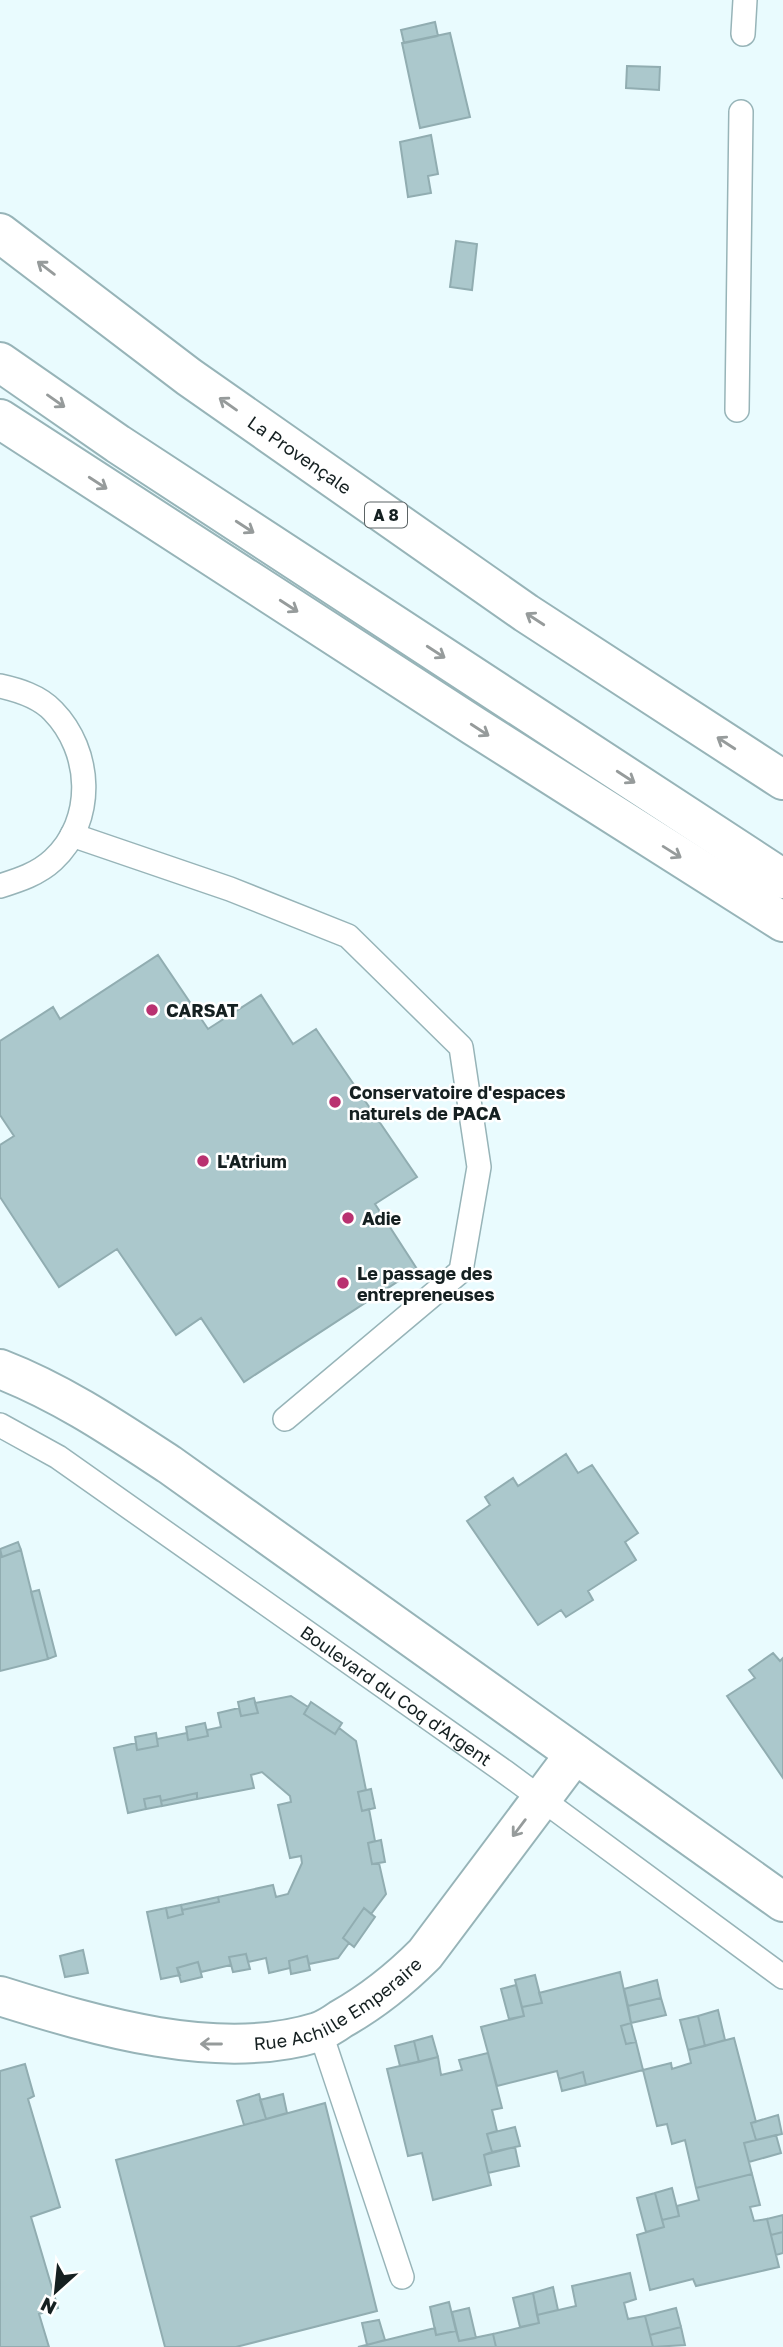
<svg xmlns="http://www.w3.org/2000/svg" width="783" height="2347" viewBox="0 0 783 2347" font-family="'Golos Text',sans-serif">
	<style>
		.building { fill: #abc8cc; stroke: #91adb1; stroke-width: 2 }
		.lines { fill: none; stroke-linecap: round; stroke-linejoin: round }
		.service-casing { stroke: #97b4b8; stroke-width: 26 }
		.minor-casing { stroke: #97b4b8; stroke-width: 42 }
		.tertiary-casing { stroke: #97b4b8; stroke-width: 42 }
		.motorway-casing { stroke: #97b4b8; stroke-width: 42 }
		.service { stroke: #fff; stroke-width: 23 }
		.minor { stroke: #fff; stroke-width: 38 }
		.tertiary { stroke: #fff; stroke-width: 38 }
		.motorway { stroke: #fff; stroke-width: 38 }
		.oneway { stroke: #969b9b }
		.poi-dot { fill: #b93170; stroke: #fff; stroke-width: 2.5 }
		.labels { text-anchor: middle; dominant-baseline: central; stroke-width: 5; stroke-linejoin: round; paint-order: stroke }
		.shield { fill: #fff; stroke: #5b6364; stroke-width: 2 }
		.shield-label { font-size: 16px; font-weight: bold; fill: #152021 }
		.street-label { font-size: 18px; fill: #152021; stroke: #fff }
		.poi-label { font-size: 18px; font-weight: bold; fill: #152021; stroke: #fff; text-anchor: start }
	</style>
	<rect width="100%" height="100%" fill="#e9fbfe"/>
	<path class="building" d="M435 22 438 36 404 43 401 30Z
		M450 33 470 117 420 128 402 43Z
		M627 66 660 67 659 90 626 88Z
		M431 135 438 174 428 176 431 193 408 197 400 142Z
		M456 241 477 244 472 290 450 287Z
		M158 955 208 1029 261 995 293 1044 316 1029 417 1177 375 1204 417 1269 244 1382 201 1318 176 1335 117 1249 59 1287 0 1197V1145L14 1136 0 1115V1041L53 1007 60 1019Z
		M566 1454 578 1473 592 1465 638 1533 625 1542 636 1560 588 1591 593 1600 566 1617 561 1610 538 1625 467 1521 490 1505 485 1497 513 1478 518 1486Z
		M18 1542 21 1550 2 1557 0 1549Z
		M21 1550 48 1659 0 1671V1554L2 1557Z
		M39 1590 56 1656 48 1659 31 1592Z
		M773 1653 780 1661 783 1658V1778L727 1696 755 1678 749 1670Z
		M291 1696 308 1707 304 1714 335 1734 339 1728 356 1741 366 1790 358 1792 362 1811 369 1809 375 1841 368 1843 372 1864 379 1863 386 1894 371 1914 364 1908 343 1938 349 1943 338 1958 309 1964 307 1956 289 1961 290 1968 269 1973 266 1958 248 1962 246 1954 229 1957 231 1965 201 1972 198 1962 177 1968 180 1975 161 1979 147 1912 166 1908 168 1918 183 1914 182 1910 219 1902 218 1897 273 1885 276 1897 288 1894 302 1863 301 1856 290 1858 278 1805 291 1802 290 1796 262 1772 251 1775 254 1788 197 1799V1793L161 1801 160 1796 144 1799 146 1809 128 1813 114 1748 136 1743 137 1750 158 1746 157 1739 187 1733 188 1740 208 1736 207 1730 221 1727 218 1713 239 1708 241 1716 258 1713 255 1703Z
		M254 1698 258 1713 241 1716 238 1702Z
		M311 1702 342 1723 335 1734 304 1714Z
		M205 1723 208 1736 188 1740 186 1727Z
		M156 1733 158 1746 137 1750 135 1737Z
		M371 1789 375 1808 362 1811 358 1792Z
		M197 1793V1799L162 1806 161 1801Z
		M160 1796 162 1806 146 1809 144 1799Z
		M381 1840 385 1862 372 1864 368 1843Z
		M218 1897 219 1902 182 1910 181 1905Z
		M181 1905 183 1914 168 1918 166 1908Z
		M364 1908 375 1917 354 1947 343 1938Z
		M83 1950 88 1973 65 1977 60 1956Z
		M246 1954 250 1969 233 1972 229 1957Z
		M307 1956 310 1970 291 1974 289 1961Z
		M198 1962 202 1977 181 1982 177 1968Z
		M620 1972 631 2023 621 2026 626 2044 636 2042 643 2070 586 2085 583 2072 559 2079 557 2071 497 2086 481 2027 524 2016 522 2007 542 2003 539 1993Z
		M535 1975 542 2003 522 2007 515 1980Z
		M657 1980 661 1998 628 2006 624 1989Z
		M516 1985 524 2016 509 2019 501 1989Z
		M661 1998 666 2015 631 2023 628 2006Z
		M718 2010 725 2040 705 2046 698 2016Z
		M698 2016 705 2046 688 2050 680 2020Z
		M631 2023 636 2042 626 2044 621 2026Z
		M432 2036 438 2057 419 2062 414 2041Z
		M734 2038 756 2122 751 2123 756 2140 744 2143 752 2174 696 2188 685 2140 672 2144 667 2124 657 2126 643 2070 671 2063 672 2069 691 2063 688 2050Z
		M414 2041 419 2062 400 2066 395 2046Z
		M488 2053 502 2108 492 2110 497 2131 487 2134 492 2152 484 2155 491 2185 433 2200 422 2153 408 2156 387 2069 438 2057 441 2075 462 2070 459 2060Z
		M25 2064 34 2096 28 2099 60 2207 31 2217 58 2308 39 2314 49 2347H0V2071Z
		M583 2072 586 2085 562 2091 559 2079Z
		M259 2094 266 2119 244 2125 237 2101Z
		M283 2094 287 2113 266 2119 260 2100Z
		M325 2103 377 2311 236 2347H165L116 2160Z
		M778 2115 782 2134 756 2140 751 2123Z
		M515 2127 520 2146 492 2152 487 2134Z
		M776 2135 781 2153 749 2162 744 2143Z
		M515 2147 519 2166 488 2173 484 2155Z
		M752 2174 760 2205 750 2207 754 2221 767 2219 779 2267 696 2286 693 2279 650 2290 637 2235 664 2227 662 2220 679 2216 677 2206 699 2200 696 2188Z
		M672 2188 679 2216 662 2220 655 2193Z
		M655 2193 664 2227 646 2232 637 2198Z
		M783 2215V2232L771 2235 767 2219Z
		M783 2232V2253L776 2255 771 2235Z
		M630 2273 636 2299 624 2303 628 2319 645 2316 653 2347H496L493 2334 539 2323 537 2315 576 2306 572 2286Z
		M553 2287 558 2310 537 2315 533 2293Z
		M533 2293 539 2323 520 2327 513 2298Z
		M449 2302 456 2331 436 2335 430 2307Z
		M469 2308 476 2338 459 2341 452 2312Z
		M676 2308 681 2327 650 2335 645 2316Z
		M379 2320 385 2340 367 2345 362 2323Z
		M681 2327 685 2345 653 2347 650 2335Z
		M435 2328 436 2335 456 2331 459 2341 493 2334 496 2347H358Z"/>
	<g class="lines">
		<defs>
			<g id="service">
				<path d="M743 34 745 0"/>
				<path d="M737 410 741 112"/>
				<path d="M0 686C18 690 39 696 53 711 92 751 96 820 53 860 38 874 19 880 0 886"/>
				<path d="M72 835 230 889 348 936 461 1047 479 1167 461 1271 285 1419"/>
				<path id="s1" d="M0 1425 58 1457 505 1772 783 1977"/>
				<path d="M320 2031 402 2277"/>
			</g>
			<g id="minor">
				<path id="s2" d="M0 1996C96 2026 219 2063 318 2032 326 2029 334 2024 341 2019 373 2001 399 1980 425 1954L575 1754"/>
			</g>
			<path id="tertiary" d="M0 1369C62 1393 115 1429 170 1465L783 1902"/>
			<g id="motorway">
				<path id="s3" d="M0 233 189 377 526 613 783 780"/>
				<path d="M0 362 118 444 783 879"/>
				<path d="M0 419 474 726 783 922"/>
			</g>
		</defs>
		<use href="#service" class="service-casing"/>
		<use href="#minor" class="minor-casing"/>
		<use href="#tertiary" class="tertiary-casing"/>
		<use href="#motorway" class="motorway-casing"/>
		<use href="#service" class="service"/>
		<use href="#minor" class="minor"/>
		<use href="#tertiary" class="tertiary"/>
		<use href="#motorway" class="motorway"/>
	</g>
	<defs><path id="oneway-shaft" d="M-6 0H5M1.5-3L5.5 0L1.5 3" fill="none" stroke-width="1.6" stroke-linecap="round" stroke-linejoin="round" transform="scale(1.75)"/></defs>
	<g class="oneway">
		<use href="#oneway-shaft" transform="translate(46 268) rotate(-143)"/>
		<use href="#oneway-shaft" transform="translate(56 401) rotate(35)"/>
		<use href="#oneway-shaft" transform="translate(228 404) rotate(-145)"/>
		<use href="#oneway-shaft" transform="translate(98 483) rotate(33)"/>
		<use href="#oneway-shaft" transform="translate(245 527) rotate(33)"/>
		<use href="#oneway-shaft" transform="translate(289 606) rotate(33)"/>
		<use href="#oneway-shaft" transform="translate(535 619) rotate(-147)"/>
		<use href="#oneway-shaft" transform="translate(436 652) rotate(33)"/>
		<use href="#oneway-shaft" transform="translate(480 730) rotate(33)"/>
		<use href="#oneway-shaft" transform="translate(726 743) rotate(-147)"/>
		<use href="#oneway-shaft" transform="translate(626 777) rotate(33)"/>
		<use href="#oneway-shaft" transform="translate(672 852) rotate(32)"/>
		<use href="#oneway-shaft" transform="translate(519 1828) rotate(127)"/>
		<use href="#oneway-shaft" transform="translate(211 2044) rotate(-180)"/>
	</g>
	<g class="poi-dot">
		<circle cx="152" cy="1010" r="7"/>
		<circle cx="335" cy="1102" r="7"/>
		<circle cx="203" cy="1161" r="7"/>
		<circle cx="348" cy="1218" r="7"/>
		<circle cx="343" cy="1283" r="7"/>
	</g>
	<g class="labels">
		<rect class="shield" x="365" y="502.5" width="42" height="25" rx="5"/>
		<g class="shield-label">
			<text x="386" y="515">A 8</text>
		</g>
		<g class="street-label">
			<text stroke="none"><textPath href="#s3" startOffset="373">La Provençale</textPath></text>
			<text stroke="none"><textPath href="#s1" startOffset="480">Boulevard du Coq d'Argent</textPath></text>
			<text stroke="none"><textPath href="#s2" startOffset="354">Rue Achille Emperaire</textPath></text>
		</g>
		<g class="poi-label">
			<text x="166" y="1010">CARSAT</text>
			<text x="349" y="1092">Conservatoire d'espaces<tspan x="349" dy="21">naturels de PACA</tspan></text>
			<text x="217" y="1161">L'Atrium</text>
			<text x="362" y="1218">Adie</text>
			<text x="357" y="1273">Le passage des<tspan x="357" dy="21">entrepreneuses</tspan></text>
		</g>
	</g>
	<g transform="translate(56 2291) rotate(207)" stroke="#ffffff" stroke-width="5" paint-order="stroke">
	<path d="M0-5L12 26L0 18L-12 26Z" fill="#152021"/>
	<text y="-10" font-size="19" font-weight="bold" text-anchor="middle" fill="#152021">N</text>
	</g>
</svg>
